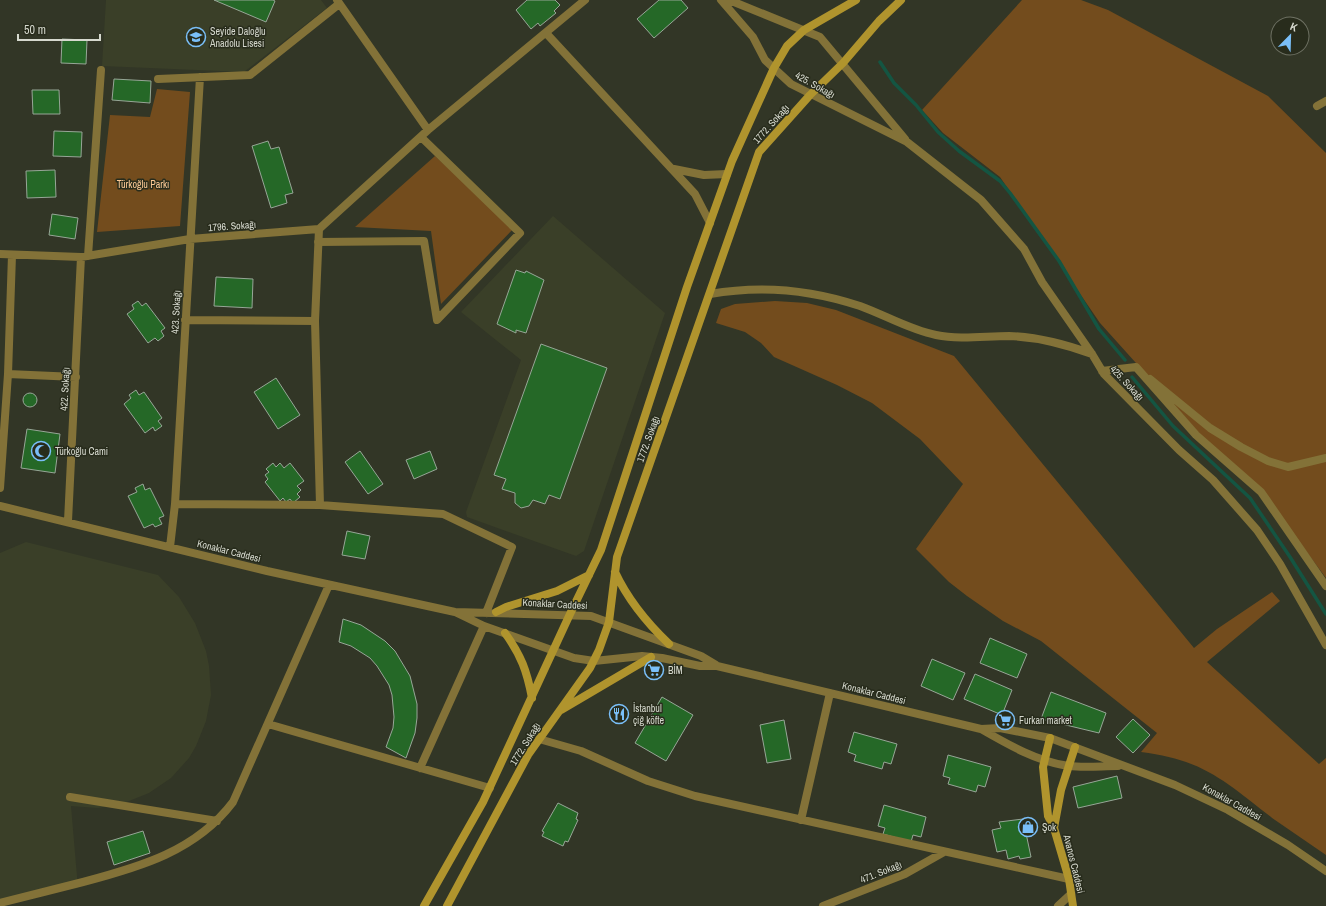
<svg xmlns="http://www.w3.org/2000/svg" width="1326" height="906" viewBox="0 0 1326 906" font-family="'Archivo Narrow',sans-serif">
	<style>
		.built { fill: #3a3f28 }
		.green { fill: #734c1d }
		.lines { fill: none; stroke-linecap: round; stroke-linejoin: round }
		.stream { stroke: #145542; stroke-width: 3.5 }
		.building { fill: #256827; stroke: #97a697 }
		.street { stroke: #837238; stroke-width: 8 }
		.secondary { stroke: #b0942d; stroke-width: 8 }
		.labels { text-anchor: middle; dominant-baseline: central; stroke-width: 3; stroke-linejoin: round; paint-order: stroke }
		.poi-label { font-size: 10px; fill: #d6d9ce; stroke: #282c1c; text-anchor: start }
		.street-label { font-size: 10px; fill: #d6d9ce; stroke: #282c1c }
		.park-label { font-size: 10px; fill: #fecb96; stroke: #282c1c }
	</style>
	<rect width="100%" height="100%" fill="#323626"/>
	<path class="built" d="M106 0H321L327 8 244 72 102 66Z
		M553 216 665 313 584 551 576 556 467 517 466 512 521 360 461 312Z
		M26 542 158 575 179 597 195 623 206 651 209 666 211 695 206 721 196 746 189 758 171 778 149 793 124 803 98 808 71 806 78 888 18 897 0 903V553Z"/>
	<path class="green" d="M1022 0H1081L1108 10 1268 96 1326 153V578L1266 497 1216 452 1100 323 1000 177 943 133 922 110Z
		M157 89 190 92 180 226 97 232 110 115 150 117Z
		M435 156 514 228 441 304 431 231 355 227Z
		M775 301 807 303 836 310 954 356 1194 648 1217 629 1272 592 1280 601 1207 662 1319 764 1326 758V855C1309 843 1292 832 1275 820 1226 783 1206 760 1141 752L1157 733 1041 641 1003 621 967 596 949 582 916 549 963 484 920 439 872 403 837 385 774 357 761 343 745 332 716 323 721 309 735 304Z"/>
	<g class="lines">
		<path class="stream" d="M880 62 894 83 916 105 938 132 959 151 1000 181 1010 193 1059 261 1099 329 1125 360
			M1132 377 1173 426 1250 498 1290 557 1326 614"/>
	</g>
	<path class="building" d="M214 0H273L275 1 266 22Z
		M527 0H555L560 5 554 11 556 13 540 26 538 23 531 29 516 10Z
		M659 0H681L688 8 654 38 637 19Z
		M62 39 87 40 86 64 61 63Z
		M114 79 151 81 150 103 112 100Z
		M32 90H59L60 114H33Z
		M54 131 82 132 81 157 53 156Z
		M268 141 271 149 279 147 293 193 285 195 287 203 271 208 252 146Z
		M55 170 56 197 27 198 26 171Z
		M52 214 78 218 75 239 49 235Z
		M516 270 525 273 526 271 544 280 526 333 516 330V333L497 324Z
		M216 277 253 279 252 308 214 306Z
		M138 301 142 306 146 303 165 328 161 331 164 336 158 341 155 338 148 343 127 314 134 309 132 305Z
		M541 344 607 368 560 499 549 495 545 504 533 500 529 506 521 508 515 503V493L502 489 506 479 494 475Z
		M276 378 300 415 278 429 254 392Z
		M136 390 139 395 144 392 162 418 158 421 162 426 155 431 153 427 145 433 124 404 131 398 129 395Z
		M23 400a7 7 0 1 1 14 0a7 7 0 1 1-14 0Z
		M27 429 60 434 55 473 21 468Z
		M360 451 383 484 368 494 345 462Z
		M430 451 437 469 414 479 406 460Z
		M273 463 276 467 280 463 284 468 290 463 304 481 297 486 301 490 297 494 300 497 293 503 290 499 286 502 283 498 280 501 265 482 268 479 265 475 269 472 266 469Z
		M143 484 145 490 150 488 164 516 159 518 162 524 155 527 153 524 144 528 128 496 137 492 135 488Z
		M347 531 370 536 365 559 342 555Z
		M343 619 361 625 385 641 395 651 410 676 417 704V718L415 733 406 758 386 747 393 728 394 717 392 695 389 685 377 666 370 658 351 646 339 642Z
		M990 638 1027 654 1017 678 980 663Z
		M932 659 965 673 953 700 921 686Z
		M975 674 1012 690 1002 715 964 699Z
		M1051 692 1106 713 1099 733 1041 719Z
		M662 697 693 715 666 761 635 743Z
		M1133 719 1150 735 1133 753 1116 737Z
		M784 720 791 759 767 763 760 725Z
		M854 732 897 744 891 764 884 762 882 769 854 761 856 755 848 752Z
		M948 755 991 767 985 787 978 785 976 792 948 784 950 778 943 776Z
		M1117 776 1122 798 1078 808 1073 787Z
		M558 803 578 813 576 819 578 820 568 842 565 841 563 846 542 836 544 832 542 831Z
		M884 805 926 817 921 837 913 835 911 842 883 834 885 828 878 826Z
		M1023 819 1031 857 1020 859 1019 856 1008 859 1006 850 997 852 992 830 1001 828 999 822Z
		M143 831 150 853 114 865 107 842Z"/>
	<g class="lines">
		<path class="street" d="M337 0 428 130
			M721 0 753 37 765 60 791 84 907 142 981 200 1024 249 1042 282 1092 354 1104 374 1179 450 1213 480 1257 530 1280 564 1326 645
			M729 0 820 37 905 139
			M546 33 695 194 710 223
			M158 79 250 75 339 4
			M1317 106 1326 101
			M674 169 704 175 727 174
			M319 229 315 321 320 505
			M318 242 424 241 437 320 520 233 421 137
			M0 254 81 257 190 239 319 229 428 130 585 0
			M88 256 101 70
			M710 294C760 285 812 290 860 306 885 315 910 330 936 335 960 340 985 336 1009 336 1038 337 1065 344 1092 354
			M185 320 315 321
			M1102 371 1136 367 1196 435 1261 492 1326 586
			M8 374 76 377
			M1150 379 1210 428 1241 447 1268 461 1288 467 1326 458
			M0 488 8 374 12 255
			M175 504 320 505 443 514 512 547 486 613
			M0 506 267 571 455 612 591 616 701 656 716 665
			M68 521 81 257
			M170 547 175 504 200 77
			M455 612 484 626 574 658 594 661 642 656 662 658 700 666H717L981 729 1000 728 1050 738 1175 785 1228 810 1288 845 1326 871
			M268 724 490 788
			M981 729C1007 744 1038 762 1069 766 1085 768 1102 766 1118 766
			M539 739 581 751 648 781 695 796 1069 879
			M420 768 484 626
			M70 797 217 821
			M801 820 830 693
			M0 903C28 896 55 889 83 882 140 867 196 851 233 802L329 585
			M823 906 905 874 944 852
			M1058 906 1071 894"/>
		<path class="secondary" d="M615 572C628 600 646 622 669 644
			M496 612 506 607 557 591 589 575
			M505 633C521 655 527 671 532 698
			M561 710 651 657
			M1050 738 1043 767 1048 816 1054 828 1069 879 1073 906
			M1054 828 1061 790 1075 747
			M424 906 483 802 570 614 601 550 687 287 732 161 774 68 787 46 804 30 856 0
			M447 906 528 755 590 668 599 650 609 622 617 557 759 152 810 95 843 63 879 21 901 0"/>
	</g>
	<defs>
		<symbol id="school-ring" viewBox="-11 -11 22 22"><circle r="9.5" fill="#282c1c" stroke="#7abff8" stroke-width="1.5"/><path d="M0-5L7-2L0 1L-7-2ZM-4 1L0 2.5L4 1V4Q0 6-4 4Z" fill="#7abff8"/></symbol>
		<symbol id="mosque-ring" viewBox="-11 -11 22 22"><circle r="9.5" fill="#282c1c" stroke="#7abff8" stroke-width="1.5"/><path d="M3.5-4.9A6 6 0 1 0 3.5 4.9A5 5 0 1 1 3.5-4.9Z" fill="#7abff8"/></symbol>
		<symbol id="supermarket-ring" viewBox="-11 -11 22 22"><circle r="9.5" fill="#282c1c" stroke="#7abff8" stroke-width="1.5"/><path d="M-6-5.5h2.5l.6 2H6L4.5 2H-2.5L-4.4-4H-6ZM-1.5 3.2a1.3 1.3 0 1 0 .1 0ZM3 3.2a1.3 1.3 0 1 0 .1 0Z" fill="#7abff8"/></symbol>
		<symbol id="restaurant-ring" viewBox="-11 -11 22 22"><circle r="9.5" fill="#282c1c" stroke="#7abff8" stroke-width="1.5"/><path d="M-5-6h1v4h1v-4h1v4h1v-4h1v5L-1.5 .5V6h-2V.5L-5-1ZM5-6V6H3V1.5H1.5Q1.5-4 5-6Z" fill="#7abff8"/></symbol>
		<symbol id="shop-ring" viewBox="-11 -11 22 22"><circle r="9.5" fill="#282c1c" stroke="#7abff8" stroke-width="1.5"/><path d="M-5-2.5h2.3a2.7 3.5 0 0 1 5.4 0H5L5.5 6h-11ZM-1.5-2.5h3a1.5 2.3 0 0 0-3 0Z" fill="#7abff8"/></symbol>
	</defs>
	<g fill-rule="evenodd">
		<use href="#school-ring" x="185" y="26" width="22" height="22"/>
		<use href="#mosque-ring" x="30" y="440" width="22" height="22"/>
		<use href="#supermarket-ring" x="643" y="659" width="22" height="22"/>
		<use href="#restaurant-ring" x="608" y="703" width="22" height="22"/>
		<use href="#supermarket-ring" x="994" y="709" width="22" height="22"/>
		<use href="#shop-ring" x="1017" y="816" width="22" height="22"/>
	</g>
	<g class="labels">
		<g class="poi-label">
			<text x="210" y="31">Seyide Daloğlu<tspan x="210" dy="12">Anadolu Lisesi</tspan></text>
			<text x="55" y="451">Türkoğlu Cami</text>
			<text x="668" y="670">BİM</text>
			<text x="633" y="708">İstanbul<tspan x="633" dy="12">çiğ köfte</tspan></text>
			<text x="1019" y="720">Furkan market</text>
			<text x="1042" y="827">Şok</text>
		</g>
		<g class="street-label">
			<text transform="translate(815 85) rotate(29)">425. Sokağı</text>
			<text transform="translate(771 124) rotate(-48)">1772. Sokağı</text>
			<text transform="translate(232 226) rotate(-4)">1796. Sokağı</text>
			<text transform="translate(176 312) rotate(-87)">423. Sokağı</text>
			<text transform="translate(1127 383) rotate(47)">425. Sokağı</text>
			<text transform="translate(65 389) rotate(-87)">422. Sokağı</text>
			<text transform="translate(648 439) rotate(-70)">1772. Sokağı</text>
			<text transform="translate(229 551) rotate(14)">Konaklar Caddesi</text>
			<text transform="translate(555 604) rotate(3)">Konaklar Caddesi</text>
			<text transform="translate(874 693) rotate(14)">Konaklar Caddesi</text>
			<text transform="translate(525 744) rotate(-58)">1772. Sokağı</text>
			<text transform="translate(1232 802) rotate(29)">Konaklar Caddesi</text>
			<text transform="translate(1074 864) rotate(76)">Avanos Caddesi</text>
			<text transform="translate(881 872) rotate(-22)">471. Sokağı</text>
		</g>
		<g class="park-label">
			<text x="143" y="184">Türkoğlu Parkı</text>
		</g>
	</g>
	<g transform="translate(1290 36) rotate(23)"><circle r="19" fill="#282c1c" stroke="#6e7163"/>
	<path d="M0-3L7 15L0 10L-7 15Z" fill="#7abff8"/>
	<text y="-6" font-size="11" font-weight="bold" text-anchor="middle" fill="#d6d9ce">K</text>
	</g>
	<path d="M18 34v6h82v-6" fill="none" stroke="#d6d9ce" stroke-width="2"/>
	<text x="24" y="34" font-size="12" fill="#d6d9ce" stroke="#282c1c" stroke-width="3" paint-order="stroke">50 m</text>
</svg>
